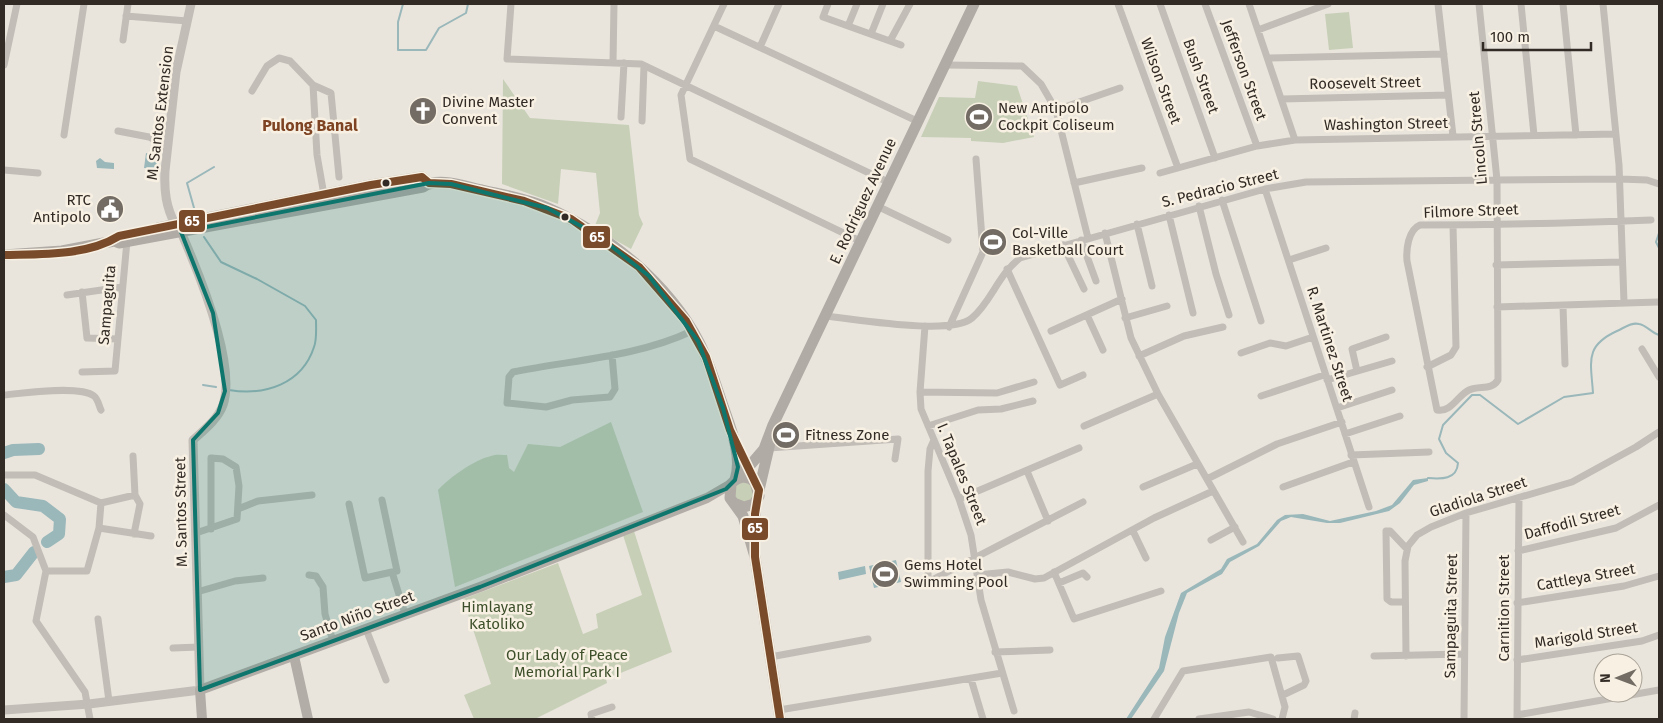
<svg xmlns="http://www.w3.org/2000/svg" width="1663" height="723" viewBox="0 0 1663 723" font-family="'Fira Sans',sans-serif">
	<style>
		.green { fill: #c7cfb7 }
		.water { fill: #9ab7ba }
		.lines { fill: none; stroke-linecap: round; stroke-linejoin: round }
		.stream { stroke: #9ab7ba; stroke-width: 2 }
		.river { stroke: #9ab7ba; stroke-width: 12 }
		.minor { stroke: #c2bdb6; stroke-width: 7 }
		.tertiary { stroke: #c2bdb6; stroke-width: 9 }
		.secondary { stroke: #b3ada7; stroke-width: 10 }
		.primary { stroke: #b1aba5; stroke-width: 11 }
		.bus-1-casing { stroke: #f8f1e3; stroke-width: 11 }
		.bus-1 { stroke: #7a4b2a; stroke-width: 8 }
		.marked { fill: #0f766e; fill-opacity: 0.2; stroke: #0f766e; stroke-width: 4; stroke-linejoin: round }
		.bus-dot { fill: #322b25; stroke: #f8f1e3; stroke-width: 2 }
		.labels { text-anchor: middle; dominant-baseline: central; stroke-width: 5; stroke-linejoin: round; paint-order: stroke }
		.street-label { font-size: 15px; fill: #322b25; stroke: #f8f1e3 }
		.poi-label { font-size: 15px; fill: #322b25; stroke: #f8f1e3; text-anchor: start }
		.park-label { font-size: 15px; fill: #3d4f2a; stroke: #f8f1e3 }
		.neighbourhood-label { font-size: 16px; font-weight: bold; fill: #7e4322; stroke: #f8f1e3 }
		.line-badge { stroke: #f8f1e3; stroke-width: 2 }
		.badge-label { font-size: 14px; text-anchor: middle; font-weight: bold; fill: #fff }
	</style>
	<rect width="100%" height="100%" fill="#e9e5dd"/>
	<path class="green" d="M1349 12 1353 48 1329 50 1325 14Z
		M503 79 530 118 629 125 639 215 643 224 631 249 594 228 600 213 596 173 561 169 558 204 502 184Z
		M978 81 1017 86 1034 137 1003 143 971 141V138L921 137 939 97 975 98Z
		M611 422 643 512 455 587 438 490C449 478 474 460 491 456 496 454 502 455 507 455L509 468 514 472 528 444 560 447Z
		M734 492a10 10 0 1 1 20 0a10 10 0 1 1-20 0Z
		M634 531 672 652 606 679 607 683 535 719H474L464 695 491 684 463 599 558 563 583 634 598 628 596 614 642 595 623 535Z"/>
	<path class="water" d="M150 150 158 154 156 169 144 168 146 153 149 154Z
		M100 158 105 162 114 163V169L97 168 96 161Z
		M1428 478V481L1414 485 1400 503 1389 511 1340 523H1327L1291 517 1281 521 1259 546 1230 562 1222 574 1187 593 1179 613 1164 671 1131 719H1126L1159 668 1165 637 1181 593 1221 569 1227 559 1257 544 1277 520 1285 515 1303 514 1330 521 1376 511 1392 505 1413 480Z
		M896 560 901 582 874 588 869 566Z
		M865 566 866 574 839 580 838 572Z"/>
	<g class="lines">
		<path class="stream" d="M403 4 398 22V50H426L439 28 466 13 468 4
			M196 215 187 183 214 167
			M1659 233 1656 242 1659 248
			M204 237 221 262 257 279 305 306 316 320C316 329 317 339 314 347 302 384 265 396 229 390
			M203 385 216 387
			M1428 478C1441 479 1457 480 1458 463L1446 453 1439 439 1443 425 1472 395H1480L1518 424 1564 397 1593 393C1591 362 1584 346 1617 331 1624 328 1631 322 1639 324 1646 325 1652 333 1659 335"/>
		<path class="river" d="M4 453 13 450 39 449
			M4 489 16 502 43 506 60 519 59 534 47 542
			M4 577 16 575 34 552"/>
		<path class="minor" d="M511 4 507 59 641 64 888 182
			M724 4 681 95 690 159 860 241
			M828 4 823 17 901 45
			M1118 4 1178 168
			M1160 4 1215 158
			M1205 4 1257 146
			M1249 4 1295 140
			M1438 4 1453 136
			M1479 4 1497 180 1498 380C1491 391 1480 385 1469 390 1458 395 1451 413 1437 410L1407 261C1406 250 1408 230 1420 225 1497 225 1574 223 1651 220
			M1521 4 1534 135
			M1563 4 1576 135
			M1603 4 1619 165 1624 302
			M126 16 187 21
			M714 26 917 121
			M848 26 857 4
			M1258 30 1328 4
			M871 34 883 4
			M123 40 128 4
			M890 41 910 4
			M760 47 779 4
			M1268 58 1444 54
			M613 63 614 4
			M4 65 17 4
			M946 65 1022 66 1041 84 1056 110 1088 238
			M313 85 317 155 324 195
			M252 91 267 66 279 58 290 61 313 85 331 93 339 177
			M1282 99 1448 95
			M1056 110 1120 88
			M621 117 624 63
			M642 121 644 66
			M118 131 149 137 168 147
			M64 135 84 4
			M4 170 38 173
			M1160 173 1257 146 1295 140 1616 134
			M1074 183 1142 168
			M1265 189 1369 507
			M1222 200 1261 321
			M877 206 948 240
			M1199 206 1216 274 1229 315
			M1169 215 1193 313
			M1137 224 1152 286
			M1105 233 1131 338 1158 394 1243 542
			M1081 240 1096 281
			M1063 245 1084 289
			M1289 260 1326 248
			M1496 265 1622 262
			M1007 269 1060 385 1083 375
			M82 292 87 338 118 339
			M67 295 122 287
			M1563 306 1565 364
			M1497 307 1658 302
			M1087 315 1103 350
			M825 316C856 319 951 336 972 318 991 302 998 275 1020 258L1265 189 1306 182 1497 180 1620 179 1647 180 1659 184
			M1125 318 1167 306
			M925 326 920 392 921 409 959 499 971 535 981 600 1014 711
			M949 327 983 252 976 159
			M1051 331 1122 299
			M1642 349 1659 377
			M1241 353 1270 343 1286 346 1313 337
			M612 355 615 389 610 397 572 400 546 407 507 403 509 377 513 372C572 360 637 357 692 331
			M1139 356 1184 336 1223 327
			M1427 367 1451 355 1456 347 1453 225
			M1357 371 1352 349 1386 337
			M82 372 115 371 127 241
			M1327 380 1392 361
			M920 392 997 393 1034 382
			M4 395C22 393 80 385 94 396 98 399 99 406 101 410
			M1261 396 1324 375
			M1337 408 1392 390
			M928 426 978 410 1001 409 1033 401
			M1084 426 1158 394
			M1345 434 1400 416
			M934 440 930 449 928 471V582L1083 502
			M769 448 898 439 895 459
			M1351 455 1429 452
			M1027 471 1048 521
			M4 475H35L101 503 135 495 133 456
			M1207 479 1277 444 1342 422
			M1143 487 1197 464
			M1283 487 1353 462
			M959 499 1079 448
			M382 500 397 571 392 572
			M349 504 365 578 392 572 405 614
			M238 509 258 501 312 495
			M4 515 33 537 46 571 36 621 85 692 90 719
			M99 528 151 536
			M1133 531 1146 558
			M196 533 237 519 239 486 236 467 223 459 211 458V529
			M134 534 140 504 135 495
			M1211 540 1235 527
			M1518 551 1616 528 1659 505
			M46 571H87L99 528 101 503
			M1054 572 1074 619 1161 591
			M309 575 316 576 323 587 325 614 333 641
			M977 575 1008 572 1035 579 1044 578 1154 518 1213 491
			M1059 583 1083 573 1087 577
			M197 592 235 581 263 578
			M1405 602H1391L1387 599 1386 531H1390L1407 549
			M1517 603 1624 586 1659 576
			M98 619 109 701
			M366 629 386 680
			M173 648 199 647
			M995 652 1050 650
			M1374 656 1464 654
			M1406 656 1405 561 1408 546 1417 535 1431 527 1466 513 1572 482 1636 447 1659 432
			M770 657 868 639
			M1278 658 1298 656 1306 681 1304 685 1283 695
			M1517 660 1642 641 1659 635
			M971 679 983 719
			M779 710 1002 673
			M1517 715 1659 690
			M592 719 591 714 612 707
			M1154 719 1183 671 1271 657 1285 707 1282 719
			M1199 719 1249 712 1273 719
			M1354 719 1355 713
			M1464 719 1466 513
			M1517 719 1519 498"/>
		<path class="tertiary" d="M175 224C166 207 164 191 165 171L176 72 191 4
			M4 710 89 704 200 690 193 440C204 430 218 419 223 405 237 364 198 271 181 232"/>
		<path class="secondary" d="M294 656 308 719
			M202 719 200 690 480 587 707 498 731 484"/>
		<path class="primary" d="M158 228 371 185 422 177 429 183
			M4 255 62 251 114 241 119 243 423 187C438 176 466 187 482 190 504 195 528 199 548 208 609 235 668 283 699 342 709 362 715 382 722 403 730 426 743 456 735 480
			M740 477 764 449 773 425 974 4
			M759 490 770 443
			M734 503 744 507 754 504 759 496 755 482C747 475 738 476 731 484L730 498 743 516 755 557 780 719
			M754 540 756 501"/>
		<defs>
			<path id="bus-1" d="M4 255C41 254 87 256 119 236L371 185 422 177 429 183 451 184 524 201 571 219 639 267 686 321 706 357 730 430 759 490 755 514V557L780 719"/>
		</defs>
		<use href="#bus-1" class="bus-1-casing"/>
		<use href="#bus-1" class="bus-1"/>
	</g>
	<path class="marked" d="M429 183 451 184 547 208 596 234 649 276 698 341 723 408 738 467 735 480 726 489 480 587 200 690 193 440 218 413 225 391 213 313 181 232Z"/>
	<defs>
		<symbol id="church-disc" viewBox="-11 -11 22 22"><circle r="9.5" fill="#726c65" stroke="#f8f1e3"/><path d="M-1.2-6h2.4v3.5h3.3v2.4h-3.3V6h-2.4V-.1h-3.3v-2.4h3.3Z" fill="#fff"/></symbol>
		<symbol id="stadium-disc" viewBox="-11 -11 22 22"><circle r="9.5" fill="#726c65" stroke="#f8f1e3"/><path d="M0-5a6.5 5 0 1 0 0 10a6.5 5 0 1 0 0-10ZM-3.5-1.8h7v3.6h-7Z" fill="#fff"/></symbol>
		<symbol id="civic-disc" viewBox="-11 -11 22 22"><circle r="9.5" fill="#726c65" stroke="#f8f1e3"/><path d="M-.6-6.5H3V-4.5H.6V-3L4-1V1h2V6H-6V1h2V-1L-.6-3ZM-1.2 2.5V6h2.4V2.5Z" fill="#fff"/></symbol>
	</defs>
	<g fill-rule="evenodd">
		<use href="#church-disc" x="407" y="95" width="32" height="32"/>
		<use href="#stadium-disc" x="963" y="101" width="32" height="32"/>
		<use href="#civic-disc" x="94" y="193" width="32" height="32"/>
		<use href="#stadium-disc" x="977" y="226" width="32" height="32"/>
		<use href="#stadium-disc" x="770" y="419" width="32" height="32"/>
		<use href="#stadium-disc" x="869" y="558" width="32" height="32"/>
	</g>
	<g class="bus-dot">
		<circle cx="386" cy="183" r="4.5"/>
		<circle cx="565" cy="217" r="4.5"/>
	</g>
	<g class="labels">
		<g class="street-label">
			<text transform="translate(1244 70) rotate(70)">Jefferson Street</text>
			<text transform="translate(1201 76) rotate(70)">Bush Street</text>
			<text transform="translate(1161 81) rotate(70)">Wilson Street</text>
			<text transform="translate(1365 83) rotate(-1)">Roosevelt Street</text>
			<text transform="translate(160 113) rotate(-83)">M. Santos Extension</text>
			<text transform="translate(1386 124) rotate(-1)">Washington Street</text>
			<text transform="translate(1478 138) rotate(-95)">Lincoln Street</text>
			<text transform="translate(1220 188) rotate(-14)">S. Pedracio Street</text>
			<text transform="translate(863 201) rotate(-65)">E. Rodriguez Avenue</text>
			<text transform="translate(1471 211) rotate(-2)">Filmore Street</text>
			<text transform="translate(107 305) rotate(-85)">Sampaguita</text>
			<text transform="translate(1330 344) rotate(72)">R. Martinez Street</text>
			<text transform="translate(962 474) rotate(68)">I. Tapales Street</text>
			<text transform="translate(1478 497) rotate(-18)">Gladiola Street</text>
			<text transform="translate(181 512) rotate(-91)">M. Santos Street</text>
			<text transform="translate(1572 522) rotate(-15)">Daffodil Street</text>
			<text transform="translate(1586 577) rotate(-10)">Cattleya Street</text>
			<text transform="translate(1504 608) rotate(-90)">Carnition Street</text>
			<text transform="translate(357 616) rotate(-20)">Santo Niño Street</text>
			<text transform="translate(1451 616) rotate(-89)">Sampaguita Street</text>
			<text transform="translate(1586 635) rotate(-9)">Marigold Street</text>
		</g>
		<g class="poi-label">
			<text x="442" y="102">Divine Master<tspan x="442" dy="17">Convent</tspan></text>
			<text x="998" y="108">New Antipolo<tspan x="998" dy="17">Cockpit Coliseum</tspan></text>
			<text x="91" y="200" text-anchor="end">RTC<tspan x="91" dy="17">Antipolo</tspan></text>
			<text x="1012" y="233">Col-Ville<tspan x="1012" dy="17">Basketball Court</tspan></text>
			<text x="805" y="435">Fitness Zone</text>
			<text x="904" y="565">Gems Hotel<tspan x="904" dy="17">Swimming Pool</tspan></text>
		</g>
		<g class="park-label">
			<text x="497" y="607">Himlayang<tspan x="497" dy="17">Katoliko</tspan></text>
			<text x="567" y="655">Our Lady of Peace<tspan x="567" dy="17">Memorial Park I</tspan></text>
		</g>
		<g class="neighbourhood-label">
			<text x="310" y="125">Pulong Banal</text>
		</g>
	</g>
	<g class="line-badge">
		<rect x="178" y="209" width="28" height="24" rx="5" fill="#7a4b2a"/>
		<rect x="582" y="225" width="29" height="24" rx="5" fill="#7a4b2a"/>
		<rect x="741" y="517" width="28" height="24" rx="5" fill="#7a4b2a"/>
	</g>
	<g class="badge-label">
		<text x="192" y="226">65</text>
		<text x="597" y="242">65</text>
		<text x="755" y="533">65</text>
	</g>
	<rect width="1663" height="723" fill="none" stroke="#322b25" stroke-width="10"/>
	<g transform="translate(1618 678) rotate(269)"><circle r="24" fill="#f8f1e3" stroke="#a9a297"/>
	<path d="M0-4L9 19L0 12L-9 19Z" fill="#726c65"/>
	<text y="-8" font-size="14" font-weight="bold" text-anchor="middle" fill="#322b25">N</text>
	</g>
	<path d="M1483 42v8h108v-8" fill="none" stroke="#322b25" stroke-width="2.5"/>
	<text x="1490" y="42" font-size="15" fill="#322b25" stroke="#f8f1e3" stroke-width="4" paint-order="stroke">100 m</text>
</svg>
